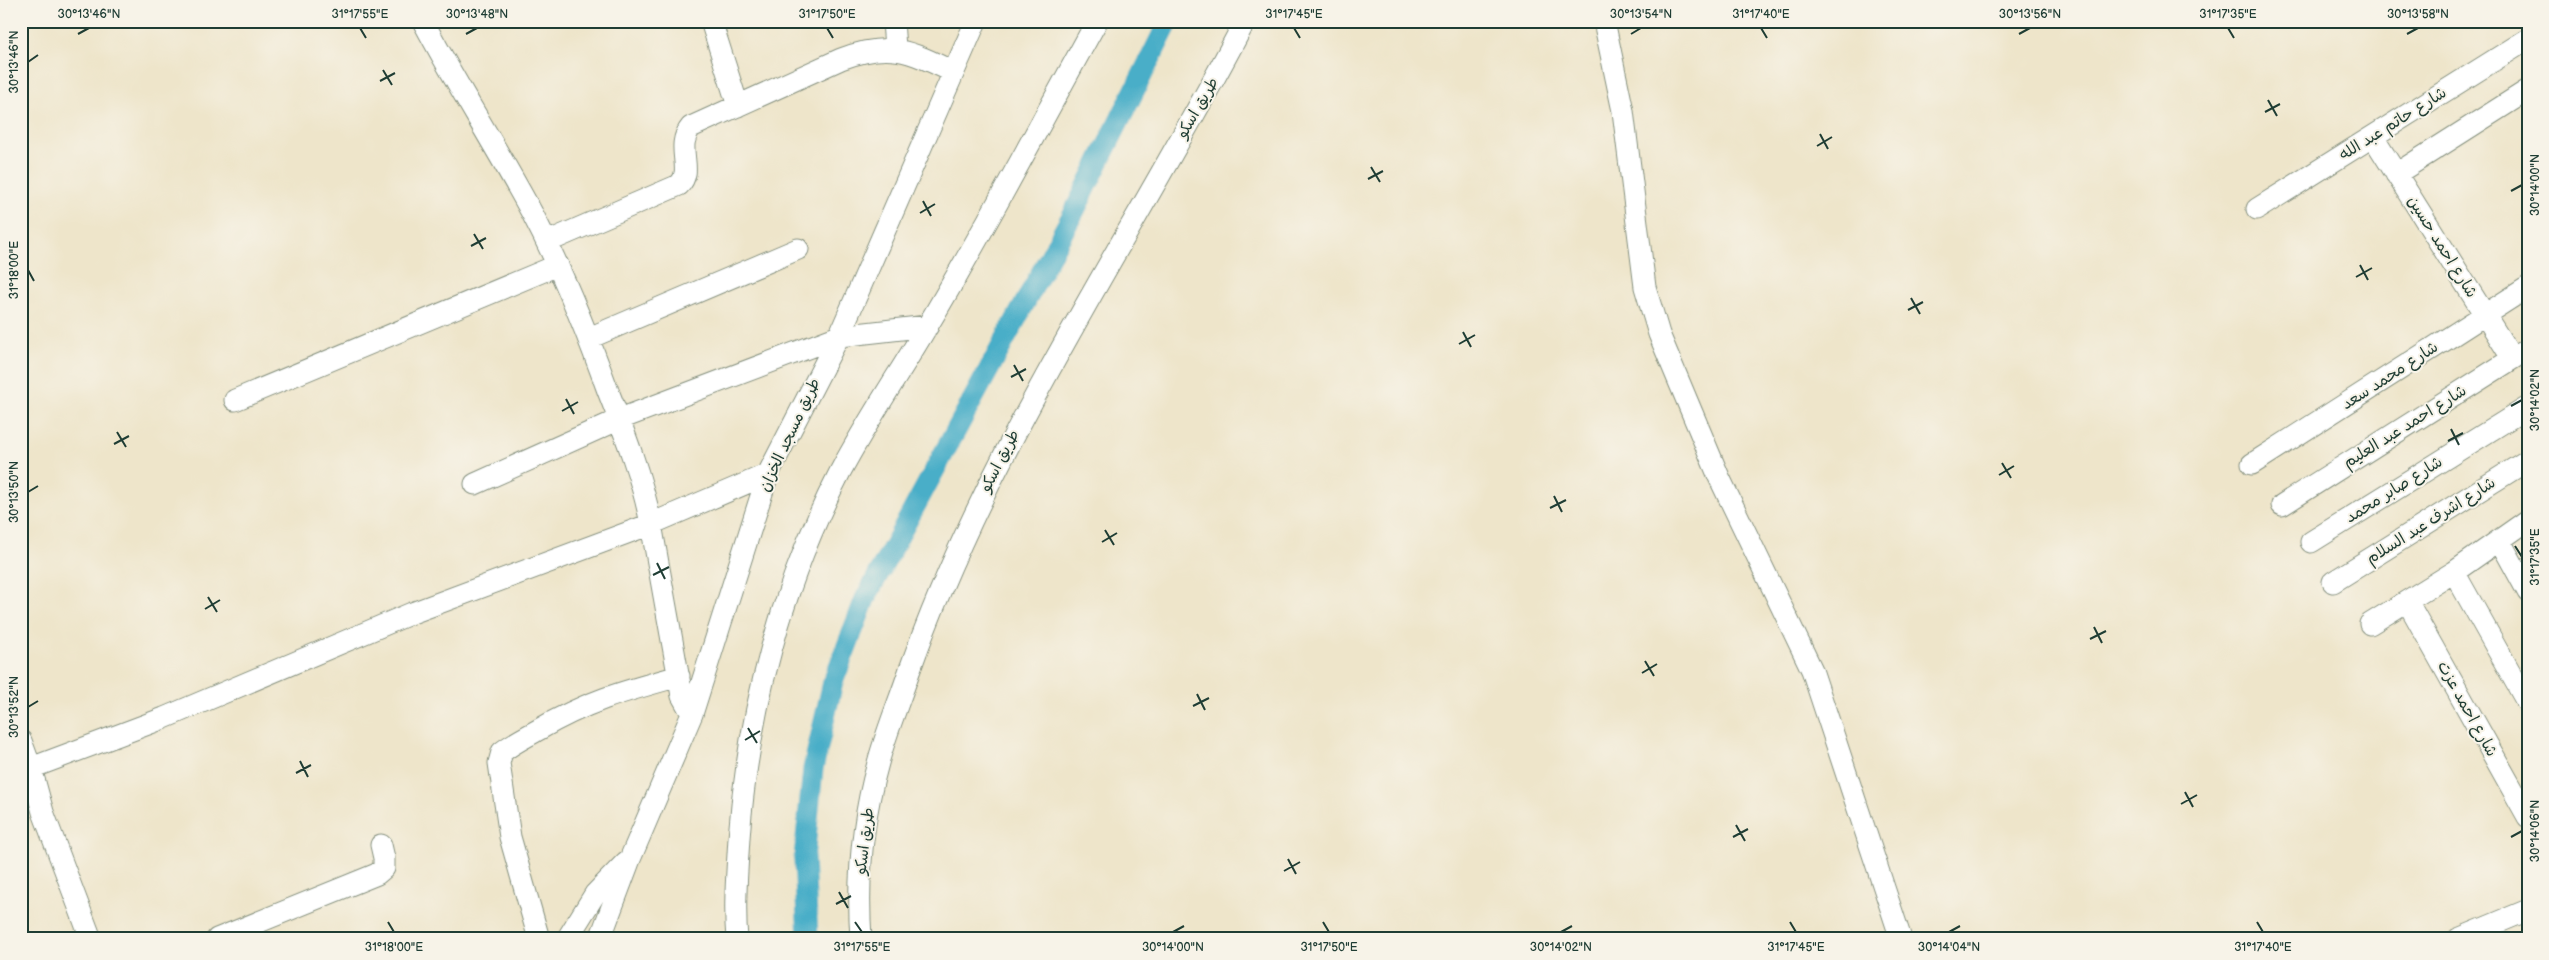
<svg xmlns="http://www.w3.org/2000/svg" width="2549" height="960" viewBox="0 0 2549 960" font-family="'Balsamiq Sans','Playpen Sans Arabic',sans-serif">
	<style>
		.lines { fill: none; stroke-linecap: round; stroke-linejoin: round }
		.canal { stroke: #48aec8; stroke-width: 21 }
		.minor-casing { stroke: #86917f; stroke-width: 23 }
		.minor { stroke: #fff; stroke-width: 21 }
		.ticks { fill: none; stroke: #1f3d34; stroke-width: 2 }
		.labels { text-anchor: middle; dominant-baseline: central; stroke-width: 4; stroke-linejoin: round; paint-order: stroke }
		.street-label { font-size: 16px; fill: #1f3d34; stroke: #f7f3e8 }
		.neatline { fill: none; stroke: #1f3d34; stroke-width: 2 }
		.ticks-label { font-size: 12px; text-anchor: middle; fill: #1f3d34 }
	</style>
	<rect width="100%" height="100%" fill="#f7f3e8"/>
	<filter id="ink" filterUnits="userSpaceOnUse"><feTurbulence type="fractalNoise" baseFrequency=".02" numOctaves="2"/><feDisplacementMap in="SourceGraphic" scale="10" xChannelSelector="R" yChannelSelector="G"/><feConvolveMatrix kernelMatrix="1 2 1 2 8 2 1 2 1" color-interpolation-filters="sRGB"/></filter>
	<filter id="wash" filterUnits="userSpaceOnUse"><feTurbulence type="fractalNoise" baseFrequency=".0096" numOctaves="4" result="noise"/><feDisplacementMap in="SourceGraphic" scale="20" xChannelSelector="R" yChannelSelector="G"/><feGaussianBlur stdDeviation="1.12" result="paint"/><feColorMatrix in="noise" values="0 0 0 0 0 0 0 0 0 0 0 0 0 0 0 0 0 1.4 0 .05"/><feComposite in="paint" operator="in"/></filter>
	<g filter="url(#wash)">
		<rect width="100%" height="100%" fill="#eee5ca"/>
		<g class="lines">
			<path class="canal" d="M808 939 804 858 813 769 833 682 865 599 1075 210 1169 21"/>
		</g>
	</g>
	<g filter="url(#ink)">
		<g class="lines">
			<defs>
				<path id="minor" d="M423 21C457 86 497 148 532 213 562 270 586 330 608 391 625 434 642 478 651 524L768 474
					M711 21 738 106
					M893 21 895 48
					M1604 21 1623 111 1645 287 1659 334 1719 477 1812 670 1901 939
					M2373 137 2512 358
					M2396 174 2528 90
					M2257 209 2528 39
					M547 242 679 185C695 170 674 147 691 127L841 59C889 41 908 50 953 72
					M589 338 798 249
					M235 400 558 265
					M2252 464 2528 287
					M475 484 620 419 839 336 928 326
					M2282 505 2528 349
					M2500 541 2528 592
					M2311 542 2528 407
					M2454 572 2528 704
					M2333 582 2528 460
					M2407 601 2528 817
					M2370 624 2454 572 2528 520
					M21 741 31 768
					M91 939 43 812 31 768 164 718 412 613 651 524 682 696 692 714
					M217 939 377 874 384 868V858L381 845
					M539 939 510 837 499 763 502 752C513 743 526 737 538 730 587 701 625 691 679 676
					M567 939 595 894 626 862
					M600 939 630 859 692 714 768 474 839 336 976 21
					M737 939C734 906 737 871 739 838 748 712 782 584 840 472 867 421 899 374 928 325 987 226 1041 122 1097 21
					M861 939C857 880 862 820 878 763 886 733 899 702 909 672 991 440 1132 238 1245 21
					M2458 939 2528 910"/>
			</defs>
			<use href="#minor" class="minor-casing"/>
			<use href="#minor" class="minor"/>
		</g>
	</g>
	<path class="ticks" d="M360 28 366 38M827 28 833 38M1294 28 1300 38M1761 28 1767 38M2228 28 2234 38M78 34 89 28M466 34 477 28M1631 34 1641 28M2019 34 2030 28M2407 34 2418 28M28 62 38 55M383 70 392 85M380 81 395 73M2268 100 2277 116M2265 112 2280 104M1820 134 1828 149M1817 146 1832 137M1371 167 1380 182M1368 179 1383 171M2511 191 2522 185M923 201 931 216M920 213 935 204M474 234 483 249M471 246 486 238M2360 265 2368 280M28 270 34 281M2356 277 2372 268M1911 298 1920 314M1908 310 1923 302M1463 332 1471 347M1459 344 1475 335M1014 365 1023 381M1011 377 1026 369M566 399 574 414M2511 406 2522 400M562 411 578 402M2451 429 2459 445M117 432 126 447M2448 441 2463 433M114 444 129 436M2002 463 2011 478M1999 475 2014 466M28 492 38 486M1554 496 1562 512M1550 508 1566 500M1105 530 1114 545M1102 542 1117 533M2515 546 2522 557M657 563 665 579M653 575 669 567M208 597 217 612M205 609 220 600M2094 627 2102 643M2090 639 2106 631M1645 661 1654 676M1642 673 1657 664M1197 694 1205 710M1193 706 1209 698M28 707 38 701M748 728 757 743M745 740 760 731M300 761 308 777M296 773 311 765M2185 792 2193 807M2181 804 2197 795M1736 825 1745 841M1733 837 1748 829M2511 837 2522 831M1288 859 1296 874M1284 871 1300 862M839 892 848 908M836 904 851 896M388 922 394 932M855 922 862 932M1323 922 1329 932M1790 922 1796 932M2257 922 2263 932M1173 932 1184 926M1561 932 1572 926M1949 932 1960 926"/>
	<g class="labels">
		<g class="street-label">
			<text transform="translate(1198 108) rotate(-60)">طريق اسكو</text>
			<text transform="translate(2393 124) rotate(-32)">شارع حاتم عبد الله</text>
			<text transform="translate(2442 247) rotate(58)">شارع احمد حسين</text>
			<text transform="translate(2390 376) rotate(-33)">شارع محمد سعد</text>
			<text transform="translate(2405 427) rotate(-32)">شارع احمد عبد العليم</text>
			<text transform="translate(790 435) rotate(-65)">طريق مسجد الخزان</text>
			<text transform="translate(1000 461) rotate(-63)">طريق اسكو</text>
			<text transform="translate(2394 490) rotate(-32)">شارع صابر محمد</text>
			<text transform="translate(2431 521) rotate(-32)">شارع اشرف عبد السلام</text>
			<text transform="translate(2467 709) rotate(61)">شارع احمد عزت</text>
			<text transform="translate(865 841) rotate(-83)">طريق اسكو</text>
		</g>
	</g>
	<rect width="2549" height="960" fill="none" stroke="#f7f3e8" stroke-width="55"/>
	<rect x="28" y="28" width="2494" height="904" class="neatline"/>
	<g class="ticks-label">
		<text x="89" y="18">30°13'46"N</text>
		<text x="360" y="18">31°17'55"E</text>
		<text x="477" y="18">30°13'48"N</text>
		<text x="827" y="18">31°17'50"E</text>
		<text x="1294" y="18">31°17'45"E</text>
		<text x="1641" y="18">30°13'54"N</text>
		<text x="1761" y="18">31°17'40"E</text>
		<text x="2030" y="18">30°13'56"N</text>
		<text x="2228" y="18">31°17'35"E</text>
		<text x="2418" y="18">30°13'58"N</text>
		<text transform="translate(14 62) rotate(-90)" y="4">30°13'46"N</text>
		<text transform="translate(2535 185) rotate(-90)" y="4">30°14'00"N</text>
		<text transform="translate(14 270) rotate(-90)" y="4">31°18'00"E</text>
		<text transform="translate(2535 400) rotate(-90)" y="4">30°14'02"N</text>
		<text transform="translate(14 492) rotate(-90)" y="4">30°13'50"N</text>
		<text transform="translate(2535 557) rotate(-90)" y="4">31°17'35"E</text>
		<text transform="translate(14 707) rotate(-90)" y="4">30°13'52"N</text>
		<text transform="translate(2535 831) rotate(-90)" y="4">30°14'06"N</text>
		<text x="394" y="951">31°18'00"E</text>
		<text x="862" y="951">31°17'55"E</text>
		<text x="1173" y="951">30°14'00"N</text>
		<text x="1329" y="951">31°17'50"E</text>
		<text x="1561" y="951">30°14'02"N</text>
		<text x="1796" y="951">31°17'45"E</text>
		<text x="1949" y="951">30°14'04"N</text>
		<text x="2263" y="951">31°17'40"E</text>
	</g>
</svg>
